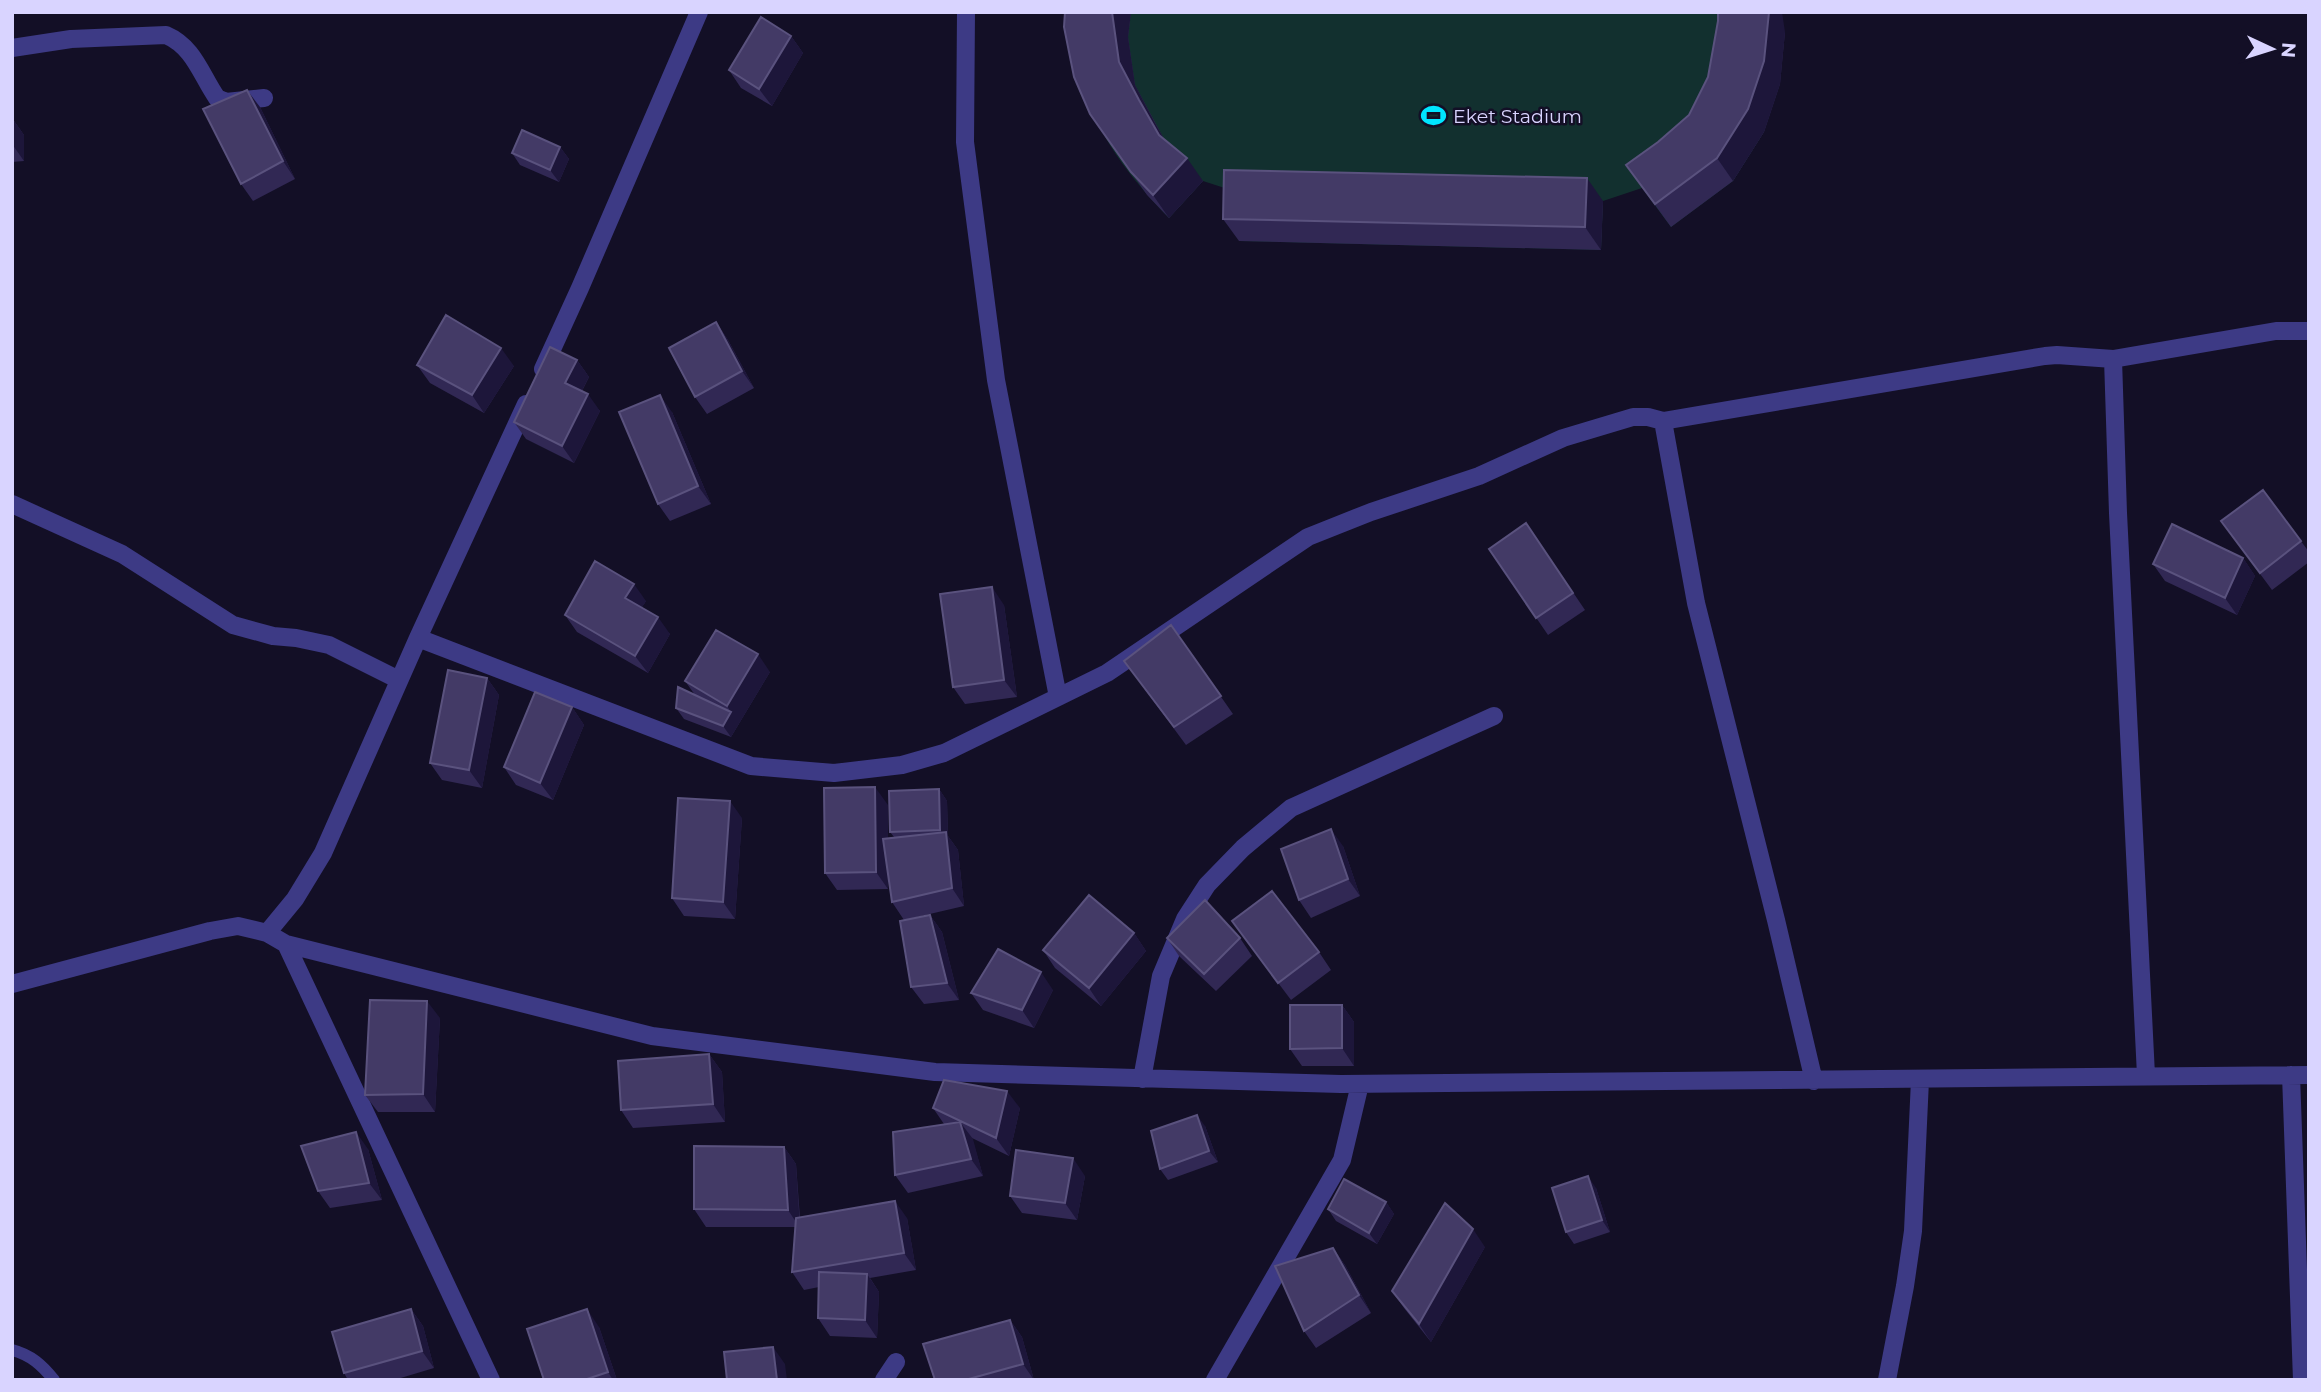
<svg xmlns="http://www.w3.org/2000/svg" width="2321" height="1392" viewBox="0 0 2321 1392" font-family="Montserrat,sans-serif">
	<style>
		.green { fill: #12302f }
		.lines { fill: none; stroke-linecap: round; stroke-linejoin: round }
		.service { stroke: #3d3a85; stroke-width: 12 }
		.minor { stroke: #3d3a85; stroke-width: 18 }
		.wall { fill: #312854 }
		.shaded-wall { fill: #1d163a }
		.building { fill: #433a66; stroke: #5a527e; stroke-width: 2 }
		.labels { text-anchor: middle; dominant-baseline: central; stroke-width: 5; stroke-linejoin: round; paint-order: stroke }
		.poi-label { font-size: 19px; fill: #d9d4ff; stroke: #130f26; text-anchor: start }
	</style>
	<rect width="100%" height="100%" fill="#130f26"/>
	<path class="green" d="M1082 12H1782L1764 132 1733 181 1671 227 1642 188 1603 201 1601 250 1239 241 1240 193 1203 181 1169 218C1140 188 1098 140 1090 98 1085 70 1085 40 1082 12Z"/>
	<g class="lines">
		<path class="service" d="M12 1350C31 1355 42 1365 54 1380"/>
		<path class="minor" d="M966 12 965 142 996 380 1058 697
			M12 48 71 39 166 35C194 47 201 75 217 98L226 102 264 98
			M543 369 580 288 699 12
			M1663 421 2045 356 2057 355 2113 359
			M12 504 122 554 233 625 273 636 296 638 329 645 399 680
			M418 638 751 766 834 773 902 765 944 753 1107 673 1308 537 1371 512 1479 476 1563 438 1633 417H1648L1663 421 1696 603 1776 920 1814 1081
			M267 933 295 899 323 853 418 638 526 404
			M286 944 491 1380
			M12 984 210 931 238 926 267 933 286 944 652 1036 935 1072 1341 1084 2309 1075
			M2146 1075 2118 513 2113 359 2276 331H2309
			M2291 1075 2302 1380
			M1142 1079 1161 976 1185 919 1207 885 1243 848 1291 808 1494 716
			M884 1380 896 1362
			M1215 1380 1342 1160 1360 1084
			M1887 1380 1905 1286 1913 1231 1920 1080"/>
	</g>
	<path class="wall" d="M1065 12H1131L1128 37 1135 85 1164 139 1203 181 1169 218 1147 195 1090 114Z
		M1785 32 1780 84 1764 132 1733 181 1671 227 1626 165 1658 142Z
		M791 36 803 53 772 106 741 88 729 70Z
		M260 107 295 179 253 201 241 184Z
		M12 118 24 135V161L12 162Z
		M560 147 569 159 559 182 520 165 512 153Z
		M1603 201 1601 250 1239 241 1223 219Z
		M716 322 728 340 754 388 707 414 695 397Z
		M577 360 589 377 582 391 600 411 574 463 526 439 514 422Z
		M417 365 514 366 484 413 430 383Z
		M672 412 711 504 670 521 658 504Z
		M2263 490 2309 552V562L2272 590 2221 521Z
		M1526 523 1585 610 1548 635 1489 549Z
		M2243 558 2255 576 2237 615 2165 581 2153 564Z
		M646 601 642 607 670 634 648 673 577 632 565 615Z
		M1004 605 1017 697 965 704 953 687Z
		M1171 625 1233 714 1186 745 1124 661Z
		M770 672 731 737 684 719 676 708 695 695 685 681Z
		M487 678 499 695 482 788 442 780 430 763Z
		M572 707 584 725 553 800 516 785 504 767Z
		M939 789 947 801 948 836 958 850 964 906 904 920 892 902 888 876V889L837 890 825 873 888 805V838L894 837 890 832Z
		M742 818 735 919 684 916 672 898Z
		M1343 846 1360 896 1311 918 1299 900Z
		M930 915 942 932 959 1000 924 1004 911 987Z
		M1232 921 1319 952 1331 970 1291 1000Z
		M1134 933 1146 951 1101 1006 1055 968 1043 950Z
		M1167 938H1240L1252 956 1216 991 1179 956Z
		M1053 990 1034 1028 983 1010 971 993Z
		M1342 1005 1354 1022V1066H1302L1290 1049Z
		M440 1018 435 1112H378L365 1095Z
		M709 1054 722 1072 725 1122 633 1128 621 1110Z
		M933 1108H1020L1009 1156 972 1138 983 1176 908 1193 895 1175 944 1124Z
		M1205 1126 1218 1162 1168 1180 1160 1169Z
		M784 1147 796 1164 800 1218H907L916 1270 870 1278 879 1292 877 1338 830 1336 818 1318 819 1287 804 1290 792 1272 795 1227H706L694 1209Z
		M368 1149 382 1200 330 1208 318 1191Z
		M1085 1176 1077 1220 1022 1213 1010 1196Z
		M1596 1188 1610 1232 1574 1244 1566 1232Z
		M1386 1202 1394 1214 1377 1244 1336 1221 1328 1209Z
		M1485 1247 1431 1342 1404 1308 1392 1291Z
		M1333 1248 1345 1265 1371 1313 1316 1348 1304 1331Z
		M411 1309 423 1326 434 1368 394 1380H348L344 1373Z
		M1010 1320 1022 1337 1034 1380H935Z
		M599 1327 617 1380H544Z"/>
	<path class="shaded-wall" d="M1112 12H1131L1128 37 1135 85 1155 123 1175 158 1159 135 1139 100 1119 62Z
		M1769 12H1782L1785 32 1780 84 1764 132 1733 181 1717 158Z
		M791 36 803 53 772 106 759 89Z
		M247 90 260 107 295 179 283 161Z
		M12 118 24 135V161L12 144Z
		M560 147 569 159 559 182 550 170Z
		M1187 158 1203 181 1169 218 1153 195Z
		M1587 178 1603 201 1601 250 1585 227Z
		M716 322 728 340 754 388 742 371Z
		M501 348 514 366 484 413 472 395Z
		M577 360 589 377 577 400 565 383Z
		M588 394 600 411 574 463 562 446Z
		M660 395 672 412 711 504 698 486Z
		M2243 558 2255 576 2237 615 2225 598Z
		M634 584 646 601 637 615 625 598Z
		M992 587 1004 605 1017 697 1004 680Z
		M658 617 670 634 648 673 635 656Z
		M758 654 770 672 731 737 723 726 731 712 727 706Z
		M487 678 499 695 482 788 469 770Z
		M572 707 584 725 553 800 540 783Z
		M875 787 888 805V889L876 872Z
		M939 789 947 801 948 836 958 850 964 906 952 888 946 839 940 830Z
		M730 801 742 818 735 919 723 902Z
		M1331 829 1343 846 1360 896 1348 879Z
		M930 915 942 932 959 1000 947 983Z
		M1134 933 1146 951 1101 1006 1089 988Z
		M1041 972 1053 990 1034 1028 1022 1010Z
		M427 1001 440 1018 435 1112 423 1094Z
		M1342 1005 1354 1022V1066L1342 1048Z
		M709 1054 722 1072 725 1122 713 1104Z
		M1007 1091 1020 1108 1009 1156 996 1138Z
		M1197 1115 1205 1126 1218 1162 1209 1151Z
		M960 1122 973 1139 983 1176 971 1159Z
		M356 1132 368 1149 382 1200 369 1183Z
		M784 1147 796 1164 800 1228 788 1210Z
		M1073 1158 1085 1176 1077 1220 1065 1203Z
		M1588 1176 1596 1188 1610 1232 1602 1220Z
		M895 1201 907 1218 916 1270 904 1253Z
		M1386 1202 1394 1214 1377 1244 1369 1233Z
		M1473 1229 1485 1247 1431 1342 1419 1324Z
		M1333 1248 1345 1265 1371 1313 1359 1295Z
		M867 1274 879 1292 877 1338 865 1320Z
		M411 1309 423 1326 434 1368 422 1351Z
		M587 1309 599 1327 617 1380H613L608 1372Z
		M1010 1320 1022 1337 1034 1380 1023 1364Z
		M773 1347 785 1364 787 1380H777Z"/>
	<path class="building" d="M1065 12H1112L1119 62 1139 100 1159 135 1187 158 1153 195 1131 172 1090 114 1074 77 1064 27Z
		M1718 12H1769L1764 61 1748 109 1717 158 1655 204 1626 165 1658 142 1689 115 1708 77 1718 21Z
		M761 17 791 36 759 89 729 70Z
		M247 90 283 161 241 184 203 109Z
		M522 130 560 147 550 170 512 153Z
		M1224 170 1587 178 1585 227 1223 219Z
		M446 315 501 348 472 395 417 365Z
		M716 322 742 371 695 397 669 348Z
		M550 347 577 360 565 383 588 394 562 446 514 422Z
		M660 395 698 486 658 504 619 412Z
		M2263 490 2301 541 2260 573 2221 521Z
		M1526 523 1573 593 1536 618 1489 549Z
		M2172 524 2243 558 2225 598 2153 564Z
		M595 561 634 584 625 598 658 617 635 656 565 615Z
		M992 587 1004 680 953 687 940 594Z
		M1171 625 1221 696 1174 727 1124 661Z
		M716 630 758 654 727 706 685 681Z
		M448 670 487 678 469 770 430 763Z
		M678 687 731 712 723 726 676 708Z
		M535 692 572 707 540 783 504 767Z
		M875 787 876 872 825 873 824 788Z
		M939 789 940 830 890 832 889 791Z
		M678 798 730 801 723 902 672 898Z
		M1331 829 1348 879 1299 900 1281 849Z
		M946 832 952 888 892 902 883 839Z
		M1272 891 1319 952 1278 983 1232 921Z
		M1089 895 1134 933 1089 988 1043 950Z
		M1205 900 1240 938 1204 974 1167 938Z
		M930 915 947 983 911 987 900 921Z
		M998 949 1041 972 1022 1010 971 993Z
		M370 1000 427 1001 423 1094 365 1095Z
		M1290 1005H1342V1048L1290 1049Z
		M709 1054 713 1104 621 1110 618 1061Z
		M944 1080 1007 1091 996 1138 933 1108Z
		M1197 1115 1209 1151 1160 1169 1151 1131Z
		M960 1122 971 1159 895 1175 893 1132Z
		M356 1132 369 1183 318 1191 301 1146Z
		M694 1146 784 1147 788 1210 694 1209Z
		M1016 1150 1073 1158 1065 1203 1010 1196Z
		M1588 1176 1602 1220 1566 1232 1552 1188Z
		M1344 1179 1386 1202 1369 1233 1328 1209Z
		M895 1201 904 1253 792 1272 796 1218Z
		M1445 1203 1473 1229 1419 1324 1392 1291Z
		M1333 1248 1359 1295 1304 1331 1275 1266Z
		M819 1272 867 1274 865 1320 818 1318Z
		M411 1309 422 1351 344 1373 332 1332Z
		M587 1309 608 1372 584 1380H544L527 1329Z
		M1010 1320 1023 1364 965 1380H935L923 1344Z
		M773 1347 777 1380H727L724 1352Z"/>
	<defs>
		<symbol id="stadium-bare" viewBox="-9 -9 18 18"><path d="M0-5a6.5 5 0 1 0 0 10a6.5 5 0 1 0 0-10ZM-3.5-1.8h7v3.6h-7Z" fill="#00e5ff" stroke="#130f26" stroke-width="2.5" paint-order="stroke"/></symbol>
	</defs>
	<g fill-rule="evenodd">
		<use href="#stadium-bare" x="1416" y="98" width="35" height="35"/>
	</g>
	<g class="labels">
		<g class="poi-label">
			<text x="1453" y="116">Eket Stadium</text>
		</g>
	</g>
	<rect width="2321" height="1392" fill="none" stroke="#d9d4ff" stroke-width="28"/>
	<g transform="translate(2272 49) rotate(94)" stroke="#130f26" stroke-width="5" paint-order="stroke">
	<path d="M0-5L12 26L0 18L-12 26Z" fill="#d9d4ff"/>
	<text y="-10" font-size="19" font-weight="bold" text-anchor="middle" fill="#d9d4ff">N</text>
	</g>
</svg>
